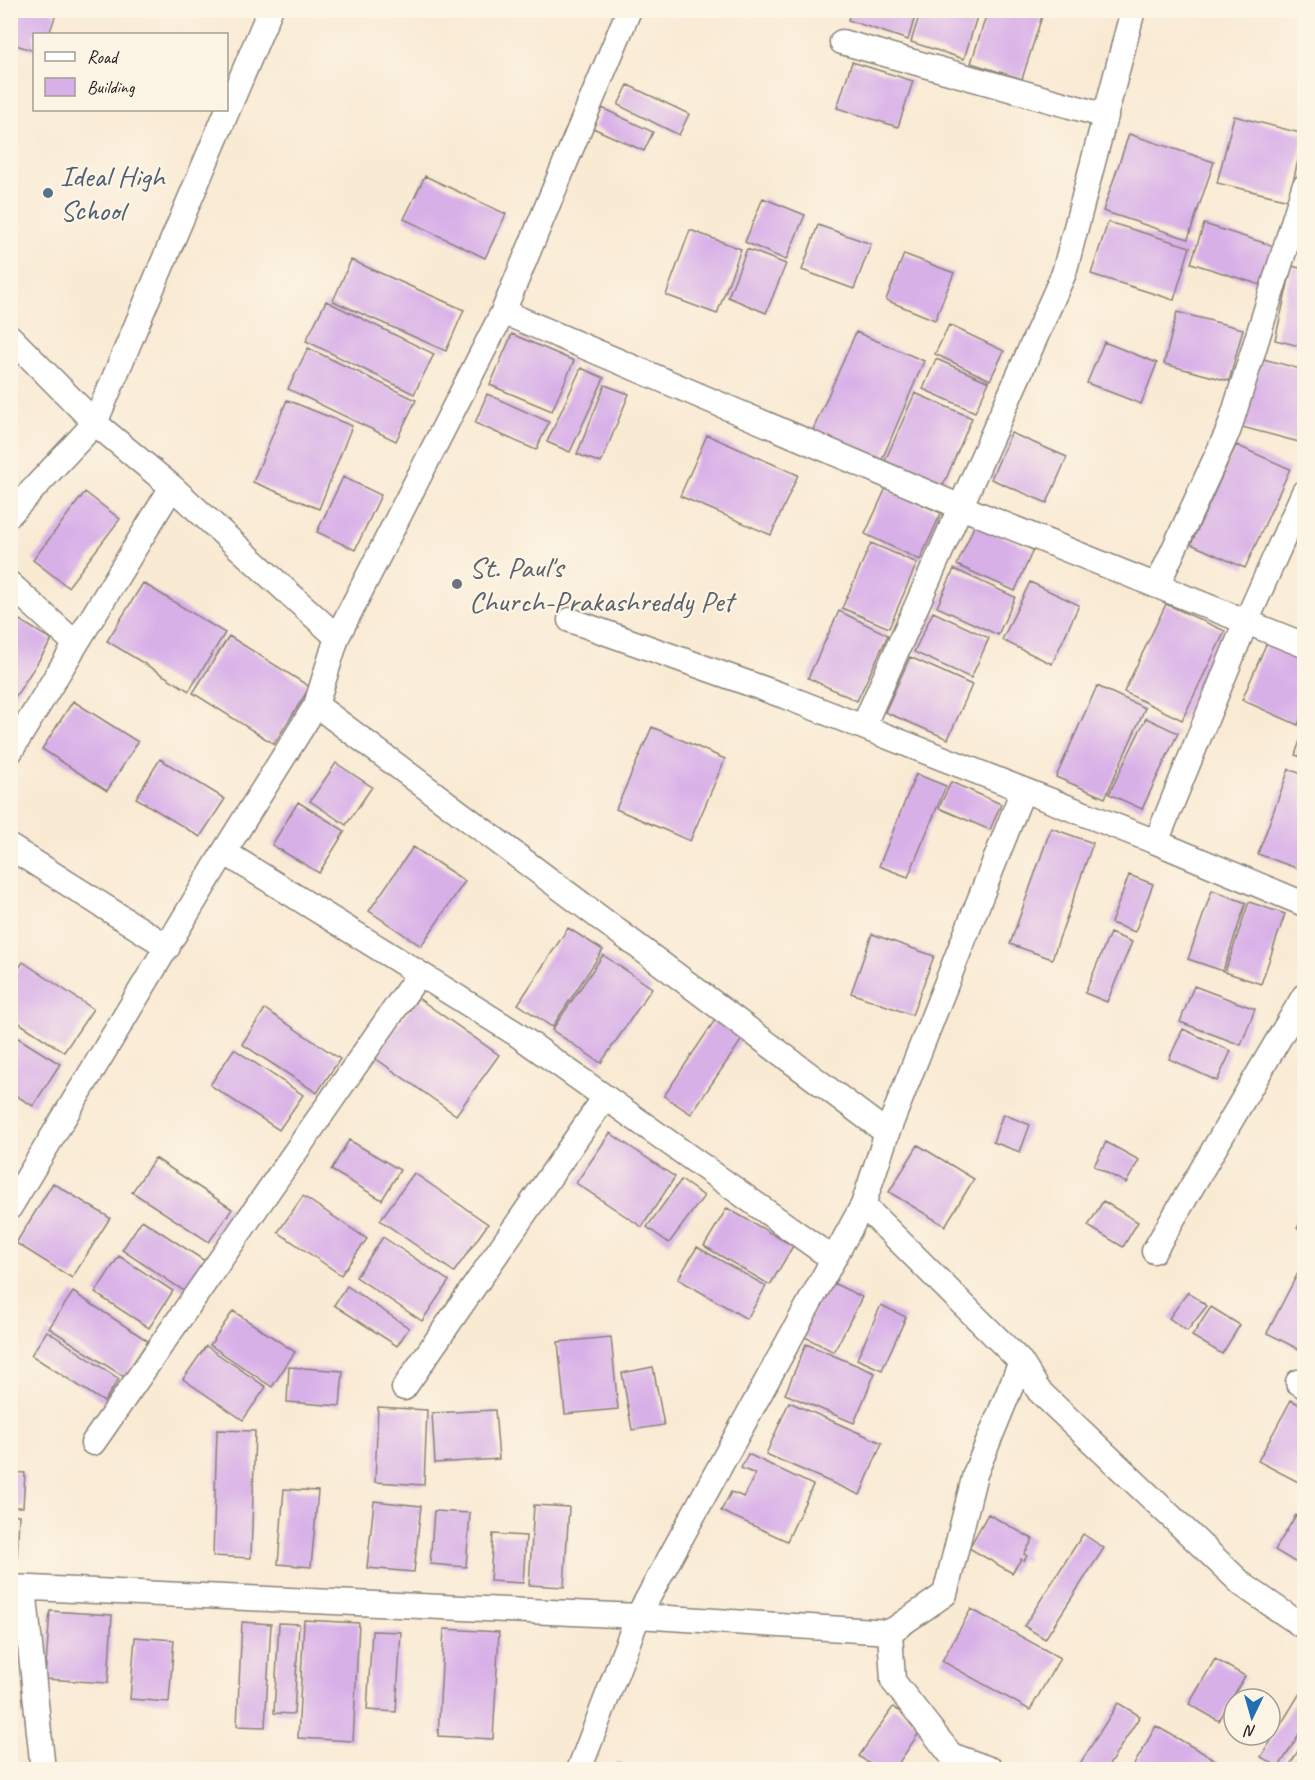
<svg xmlns="http://www.w3.org/2000/svg" width="1315" height="1780" viewBox="0 0 1315 1780" font-family="Caveat,sans-serif">
	<style>
		.building { fill: #d8b0e8 }
		.lines { fill: none; stroke-linecap: round; stroke-linejoin: round }
		.minor-casing { stroke: #8a8378; stroke-width: 27 }
		.minor { stroke: #fff; stroke-width: 24 }
		.service-dot { fill: #5c6f8a; stroke: #fcf5e5; stroke-width: 2 }
		.worship-dot { fill: #6b7280; stroke: #fcf5e5; stroke-width: 2 }
		.labels { text-anchor: middle; dominant-baseline: central; stroke-width: 4.5; stroke-linejoin: round; paint-order: stroke }
		.service-label { font-size: 30px; fill: #4e5e75; stroke: #fcf5e5; text-anchor: start }
		.worship-label { font-size: 30px; fill: #5b616d; stroke: #fcf5e5; text-anchor: start }
	</style>
	<rect width="100%" height="100%" fill="#fcf5e5"/>
	<filter id="ink" filterUnits="userSpaceOnUse"><feTurbulence type="fractalNoise" baseFrequency=".0167" numOctaves="2"/><feDisplacementMap in="SourceGraphic" scale="12" xChannelSelector="R" yChannelSelector="G"/><feConvolveMatrix kernelMatrix="1 2 1 2 8 2 1 2 1" color-interpolation-filters="sRGB"/></filter>
	<filter id="wash" filterUnits="userSpaceOnUse"><feTurbulence type="fractalNoise" baseFrequency=".008" numOctaves="4" result="noise"/><feDisplacementMap in="SourceGraphic" scale="24" xChannelSelector="R" yChannelSelector="G"/><feGaussianBlur stdDeviation="1.35" result="paint"/><feColorMatrix in="noise" values="0 0 0 0 0 0 0 0 0 0 0 0 0 0 0 0 0 1.4 0 .05"/><feComposite in="paint" operator="in"/></filter>
	<g filter="url(#wash)">
		<rect width="100%" height="100%" fill="#f9ead4"/>
		<g id="blocks">
			<path class="building" d="M10 10H47L56 14 49 34H34V51L10 43Z
				M851 10H917L908 40 848 20Z
				M921 10H979L964 59 911 42Z
				M988 10H1044L1022 79 971 63Z
				M852 62 913 81 898 127 837 108Z
				M628 85 689 114 679 135 618 105Z
				M602 108 653 132 644 151 593 128Z
				M1234 116 1304 134 1289 200 1217 183Z
				M1129 134 1214 162 1188 239 1103 211Z
				M425 176 506 214 485 258 404 219Z
				M763 198 805 215 786 260 745 242Z
				M1108 222 1190 247 1174 300 1091 274Z
				M1204 224 1274 246 1261 285 1191 263Z
				M818 225 871 244 854 289 802 270Z
				M690 230 741 249 717 314 666 295Z
				M747 249 786 264 766 313 728 297Z
				M904 254 954 273 935 320 886 300Z
				M351 260 464 310 446 351 333 301Z
				M1292 266 1304 269V347L1275 340Z
				M326 301 434 354 414 394 306 341Z
				M1177 312 1243 329 1229 381 1164 364Z
				M949 325 1004 351 990 380 935 354Z
				M856 332 924 361 881 462 812 432Z
				M512 334 574 361 552 411 490 385Z
				M1104 342 1157 363 1141 404 1087 383Z
				M308 348 416 400 396 441 288 389Z
				M1260 358 1304 370V422L1299 442 1242 427Z
				M936 359 989 382 975 412 923 389Z
				M581 368 604 378 570 452 547 442Z
				M605 385 629 394 601 463 577 454Z
				M915 393 972 418 943 486 885 461Z
				M487 394 549 422 536 450 475 423Z
				M287 400 352 426 319 509 253 482Z
				M1011 433 1067 457 1047 503 991 479Z
				M707 435 798 475 771 535 680 496Z
				M1236 445 1290 469 1245 568 1191 544Z
				M343 477 381 495 355 550 317 532Z
				M886 488 941 513 920 560 865 534Z
				M85 492 120 519 68 587 33 560Z
				M975 524 1033 550 1015 591 957 565Z
				M871 543 917 563 889 628 842 608Z
				M954 569 1015 597 998 635 937 607Z
				M1030 582 1079 605 1052 664 1002 640Z
				M143 583 225 633 189 691 107 641Z
				M1166 604 1225 631 1182 720 1124 692Z
				M839 611 888 635 857 701 808 678Z
				M933 612 989 638 971 678 914 652Z
				M10 614 52 640 14 699 10 696Z
				M229 636 310 687 274 744 193 693Z
				M1267 642 1304 658V709L1298 725 1242 700Z
				M910 657 972 685 948 739 885 712Z
				M1097 686 1145 708 1105 798 1056 777Z
				M73 701 138 742 107 791 42 749Z
				M1146 718 1178 733 1142 809 1109 794Z
				M652 727 725 759 690 841 616 809Z
				M1304 729V758L1295 755Z
				M160 759 225 799 200 837 136 798Z
				M336 763 372 787 346 825 310 801Z
				M1289 769 1304 775V871L1258 854Z
				M916 774 946 786 908 877 879 866Z
				M951 782 1001 804 990 830 939 808Z
				M298 802 345 831 319 873 272 845Z
				M1051 828 1093 843 1052 959 1010 944Z
				M413 847 465 881 421 946 369 911Z
				M1129 875 1153 884 1135 932 1111 923Z
				M1212 890 1246 903 1223 971 1188 959Z
				M1249 902 1285 914 1261 984 1225 972Z
				M568 928 603 950 552 1027 518 1004Z
				M1110 933 1132 942 1107 1002 1085 993Z
				M872 934 934 956 912 1015 851 993Z
				M603 955 652 988 601 1063 552 1030Z
				M23 962 93 1009 64 1052 10 1017V981Z
				M1194 986 1255 1009 1241 1045 1180 1022Z
				M418 998 499 1055 456 1115 375 1058Z
				M265 1009 340 1059 317 1093 242 1044Z
				M715 1020 743 1038 691 1114 664 1096Z
				M1183 1029 1231 1051 1217 1081 1169 1059Z
				M10 1033 60 1064 33 1106 10 1092Z
				M234 1049 303 1095 279 1130 210 1085Z
				M1003 1114 1030 1125 1020 1152 993 1142Z
				M610 1133 675 1177 642 1227 576 1183Z
				M349 1140 400 1170 382 1200 331 1170Z
				M1106 1142 1139 1160 1126 1183 1094 1166Z
				M918 1145 974 1179 945 1226 889 1192Z
				M155 1158 232 1209 209 1242 132 1192Z
				M414 1173 488 1224 454 1272 380 1220Z
				M681 1180 704 1196 669 1243 647 1227Z
				M53 1183 110 1218 72 1278 16 1243Z
				M303 1196 367 1239 341 1275 278 1232Z
				M1103 1201 1138 1222 1123 1247 1088 1226Z
				M727 1208 793 1246 770 1285 704 1246Z
				M1304 1217V1233L1297 1228Z
				M142 1220 208 1263 187 1293 122 1250Z
				M383 1237 449 1281 422 1321 356 1277Z
				M697 1247 766 1286 747 1319 678 1279Z
				M119 1256 173 1291 149 1328 95 1293Z
				M1301 1267 1304 1269V1352L1267 1333Z
				M829 1281 862 1297 834 1352 801 1335Z
				M347 1286 409 1328 397 1346 334 1305Z
				M73 1292 148 1341 124 1377 49 1328Z
				M1188 1292 1207 1306 1187 1331 1169 1318Z
				M881 1305 906 1317 882 1370 857 1359Z
				M1211 1307 1240 1325 1222 1354 1192 1336Z
				M233 1311 295 1352 272 1387 210 1345Z
				M47 1331 119 1379 104 1402 31 1355Z
				M611 1337 618 1409 565 1414 558 1342Z
				M806 1344 875 1373 854 1423 785 1394Z
				M206 1346 266 1387 243 1420 183 1379Z
				M289 1367 343 1371 340 1406 287 1402Z
				M653 1367 664 1425 632 1430 622 1373Z
				M1291 1400 1304 1407V1485L1258 1461Z
				M789 1402 882 1443 860 1495 766 1454Z
				M378 1407 427 1410 424 1485 375 1482Z
				M495 1410 499 1459 435 1463 432 1413Z
				M217 1430 255 1431 251 1558 213 1556Z
				M748 1454 813 1485 787 1541 721 1511 731 1492 744 1497 755 1474 741 1468Z
				M10 1472 25 1473 23 1507H10Z
				M284 1489 318 1491 311 1567 278 1564Z
				M374 1501 421 1506 414 1572 367 1568Z
				M534 1505 569 1507 564 1587 529 1585Z
				M434 1511 470 1513 466 1567 430 1564Z
				M10 1514 19 1515 17 1559 10 1558Z
				M988 1514 1033 1539 1024 1554 1027 1556 1024 1561 1021 1559 1012 1573 969 1548Z
				M1296 1515 1304 1521V1554L1298 1564 1275 1550Z
				M493 1534 526 1536 523 1583 490 1581Z
				M1083 1534 1104 1548 1045 1639 1024 1626Z
				M971 1609 1060 1658 1030 1710 942 1661Z
				M50 1611 112 1615 108 1683 45 1679Z
				M304 1620 359 1623 353 1741 298 1738Z
				M242 1622 271 1624 265 1727 237 1726Z
				M279 1623 299 1624 294 1714 274 1713Z
				M444 1629 499 1632 493 1739 438 1736Z
				M372 1631 401 1632 396 1712 367 1710Z
				M135 1637 174 1640 169 1702 130 1699Z
				M1215 1659 1245 1676 1219 1721 1189 1704Z
				M1300 1693 1304 1696V1726L1279 1767 1261 1757Z
				M1118 1703 1140 1716 1106 1770H1076Z
				M893 1707 923 1727 894 1770H878L859 1756Z
				M1156 1726 1233 1770H1131Z
				M1299 1749 1304 1752V1770H1287Z
				M618 1762 635 1770H614Z"/>
		</g>
	</g>
	<g filter="url(#ink)">
		<use href="#blocks" fill-opacity="0" stroke="#8a8378" stroke-width="1.5"/>
		<g class="lines">
			<defs>
				<path id="minor" d="M842 42 1106 116
					M503 312 961 507 1304 645
					M10 337 95 423 172 487 337 637
					M10 514 95 423 270 10
					M10 584 76 644
					M1157 586 1229 429 1304 187
					M570 620 784 696 1156 842 1304 904
					M316 705 887 1133
					M863 727 1064 273 1133 10
					M10 752 172 487
					M1156 842 1246 622 1304 492
					M10 847 168 947
					M224 852 515 1033 833 1259
					M863 1205 1021 1362 1039 1391 1243 1585 1304 1627
					M10 1207 224 852 316 705 337 637 503 312 629 10
					M1154 1251 1304 996
					M1298 1382 1304 1386
					M404 1388 605 1097
					M93 1443 419 974
					M10 1587 638 1616 890 1632 893 1681 951 1755 992 1770
					M24 1588 43 1770
					M890 1632 945 1594 975 1474 1021 1362
					M579 1770 638 1616 863 1205 887 1133 1023 790"/>
			</defs>
			<use href="#minor" class="minor-casing"/>
			<use href="#minor" class="minor"/>
		</g>
	</g>
	<circle class="service-dot" cx="48" cy="193" r="6"/>
	<circle class="worship-dot" cx="457" cy="584" r="6"/>
	<g class="labels">
		<g class="service-label">
			<text x="60" y="176">Ideal High<tspan x="60" dy="34">School</tspan></text>
		</g>
		<g class="worship-label">
			<text x="469" y="567">St. Paul's<tspan x="469" dy="34">Church-Prakashreddy Pet</tspan></text>
		</g>
	</g>
	<rect width="1315" height="1780" fill="none" stroke="#fcf5e5" stroke-width="36"/>
	<rect x="33" y="33" width="195" height="78" fill="#fcf5e5" stroke="#a29e95" stroke-width="1.5"/>
	<rect x="45" y="52" width="30" height="9" fill="#ffffff" stroke="#a29e95" stroke-width="1.5"/>
	<text x="87" y="63" font-size="18" fill="#1c1c1c">Road</text>
	<rect x="45" y="78" width="30" height="18" fill="#d8b0e8" stroke="#a29e95" stroke-width="1.5"/>
	<text x="87" y="93" font-size="18" fill="#1c1c1c">Building</text>
	<g transform="translate(1252 1717) rotate(185)"><circle r="28" fill="#fcf5e5" stroke="#a29e95" stroke-width="1.5"/>
	<path d="M0-4.5L10 22L0 15L-10 22Z" fill="#1f6fb2"/>
	<text y="-9" font-size="16" font-weight="bold" text-anchor="middle" fill="#1c1c1c">N</text>
	</g>
</svg>
